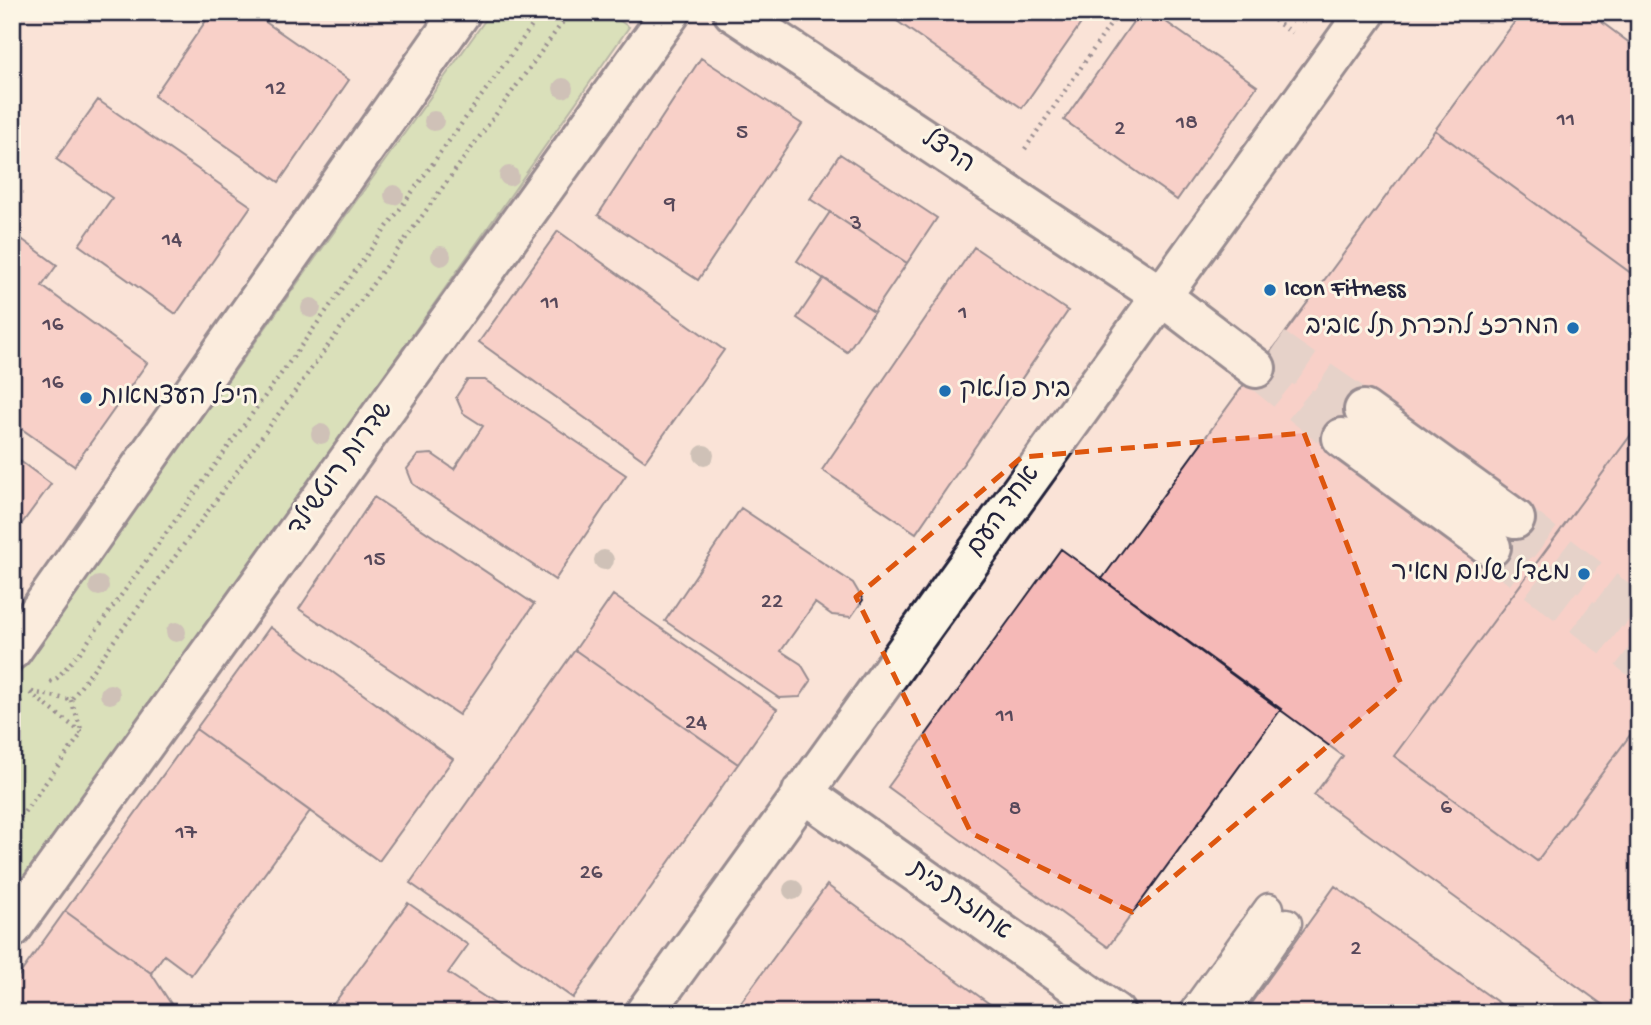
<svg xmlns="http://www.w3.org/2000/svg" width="1651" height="1025" viewBox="0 0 1651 1025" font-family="'Gochi Hand','Playpen Sans Hebrew',sans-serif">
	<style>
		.green { fill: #b3db97; stroke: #6a7e69; stroke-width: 2 }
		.building { fill: #f5b9b7; stroke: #22223b; stroke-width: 2 }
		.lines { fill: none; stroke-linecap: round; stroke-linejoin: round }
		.minor-tunnel { stroke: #cfbcb8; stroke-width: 38; stroke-dasharray: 38 19; stroke-linecap: butt }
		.service-casing { stroke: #22223b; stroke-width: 33 }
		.minor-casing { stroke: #22223b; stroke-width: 44 }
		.path { stroke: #22223b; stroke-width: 4.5; stroke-dasharray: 2 5; stroke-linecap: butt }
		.service { stroke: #fcf5e5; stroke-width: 28 }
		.minor { stroke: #fcf5e5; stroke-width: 38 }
		.tree { fill: #9b9891 }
		.marked { fill: none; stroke: #de560e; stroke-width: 5; stroke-dasharray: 14 9; stroke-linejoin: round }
		.poi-dot { fill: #1f6fb2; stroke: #fcf5e5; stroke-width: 2.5 }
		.labels { text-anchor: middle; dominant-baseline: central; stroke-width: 6; stroke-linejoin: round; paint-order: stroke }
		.number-label { font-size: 23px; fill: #57485a }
		.street-label { font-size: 26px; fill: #22223b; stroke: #fcf5e5 }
		.poi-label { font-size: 26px; fill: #22223b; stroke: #fcf5e5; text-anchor: start }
	</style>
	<rect width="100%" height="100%" fill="#fae3d7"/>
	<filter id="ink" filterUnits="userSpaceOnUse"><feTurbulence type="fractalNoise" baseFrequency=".0143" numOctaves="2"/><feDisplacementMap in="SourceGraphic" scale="14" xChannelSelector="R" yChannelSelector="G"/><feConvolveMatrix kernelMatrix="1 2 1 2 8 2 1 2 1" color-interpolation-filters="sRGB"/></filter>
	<g filter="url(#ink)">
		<path class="green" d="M491 12H607L629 27 161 692 12 897V683Z"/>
		<path class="building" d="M212 12H251L349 80 279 182 154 96Z
			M884 12H1089L1022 108Z
			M1140 12H1152L1257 86 1177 200 1064 120Z
			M1522 12H1588L1639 50V279L1435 130Z
			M1522 12H1588L1639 50V1013H1614L1314 795 1343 756 1102 579 1256 368 1274 348Z
			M701 58 802 124 698 280 598 215Z
			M98 100 251 206 176 314 79 245 112 198 56 159Z
			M840 154 937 218 907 263 810 199Z
			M830 212 907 263 874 312 797 261Z
			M558 231 724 350 645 461 479 342Z
			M12 232 57 265 42 286 147 363 74 466 12 422Z
			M974 247 1068 311 916 533 822 470Z
			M824 278 874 312 847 352 797 318Z
			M467 380H485L626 475 555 580 413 484 407 469 418 455 432 454 454 469 483 426 463 413 456 397Z
			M1639 424V723L1537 861 1394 756Z
			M12 455 51 484 12 537Z
			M374 497 534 604 459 715 299 609Z
			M741 508 853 583 863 600 851 617 832 615 815 603 781 651 801 664 811 681 800 697 779 698 665 621Z
			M1061 549 1281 709 1108 947 888 787Z
			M613 595 777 709 738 764 575 650Z
			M270 627 453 759 379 861 196 729Z
			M575 650 738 764 573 998 410 883Z
			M196 729 310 811 191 975 164 955 151 973 65 911Z
			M827 885 1002 1013H733Z
			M1335 886 1513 1013H1244Z
			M408 903 468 945 448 973 509 1013H327Z
			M65 911 151 973 177 1013H12V985Z"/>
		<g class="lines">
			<path class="minor-tunnel" d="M1274 348 1364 410
				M1256 368 1342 438
				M1515 519 1639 616
				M1491 547 1639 660"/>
			<defs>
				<path id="service" d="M1193 1013 1269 908
					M1224 1013 1287 923"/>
				<path id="minor" d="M733 12 1160 295 1256 368
					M1364 410 1515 519
					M1342 438 1491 547
					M12 650 461 12
					M802 792 1115 1013
					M12 928 671 12
					M645 1013 1366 12"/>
			</defs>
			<use href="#service" class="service-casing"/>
			<use href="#minor" class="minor-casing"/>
			<path class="path" d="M1263 12 1292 33
				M1025 149 1119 12
				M50 682 57 678 81 651 542 12
				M32 692 71 700 570 12
				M30 693 82 733
				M71 700 82 732
				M12 713 24 696
				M12 829 82 733"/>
			<use href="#service" class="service"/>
			<use href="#minor" class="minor"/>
		</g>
		<g class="tree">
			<circle cx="563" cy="88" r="10"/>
			<circle cx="434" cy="121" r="10"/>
			<circle cx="509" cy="176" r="10"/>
			<circle cx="394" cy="195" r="10"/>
			<circle cx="441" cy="256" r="10"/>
			<circle cx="311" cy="308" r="10"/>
			<circle cx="321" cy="434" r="10"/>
			<circle cx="704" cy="455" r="10"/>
			<circle cx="604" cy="560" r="10"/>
			<circle cx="99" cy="586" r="10"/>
			<circle cx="176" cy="632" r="10"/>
			<circle cx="110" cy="694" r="10"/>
			<circle cx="793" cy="890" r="10"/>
		</g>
	</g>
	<path d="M0 0H1651V1025H0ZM1304 433 1401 684 1132 912 971 833 856 597 1022 457Z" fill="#fae3d7" fill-opacity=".55" fill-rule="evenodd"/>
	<path class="marked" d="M1304 433 1401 684 1132 912 971 833 856 597 1022 457Z"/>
	<g class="poi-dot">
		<circle cx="1270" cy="290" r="7"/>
		<circle cx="1573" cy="328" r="7"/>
		<circle cx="945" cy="391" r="7"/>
		<circle cx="86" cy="398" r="7"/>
		<circle cx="1584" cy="574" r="7"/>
	</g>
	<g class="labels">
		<g class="number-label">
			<text x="276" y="89">12</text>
			<text x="1566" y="120">11</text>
			<text x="1187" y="123">18</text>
			<text x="1120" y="129">2</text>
			<text x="742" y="133">5</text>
			<text x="670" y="204">9</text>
			<text x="856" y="224">3</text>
			<text x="172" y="240">14</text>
			<text x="550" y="303">11</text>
			<text x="963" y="313">1</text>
			<text x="53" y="325">16</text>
			<text x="53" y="383">16</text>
			<text x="375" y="560">15</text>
			<text x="772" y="602">22</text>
			<text x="1005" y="716">11</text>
			<text x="696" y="723">24</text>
			<text x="1446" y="808">6</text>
			<text x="1015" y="809">8</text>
			<text x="186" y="833">17</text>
			<text x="591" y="873">26</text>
			<text x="1356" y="949">2</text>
		</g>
		<g class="street-label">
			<text transform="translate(947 153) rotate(33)">הרצל</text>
			<text transform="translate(342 470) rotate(-54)">שדרות רוטשילד</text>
			<text transform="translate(1005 512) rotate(-54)">אחד העם</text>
			<text transform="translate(959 902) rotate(35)">אחוזת בית</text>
		</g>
		<g class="poi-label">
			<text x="1284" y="290">Icon Fitness</text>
			<text x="1559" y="328" text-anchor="end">המרכז להכרת תל אביב</text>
			<text x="959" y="391">בית פולאק</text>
			<text x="100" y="398">היכל העצמאות</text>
			<text x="1570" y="574" text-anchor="end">מגדל שלום מאיר</text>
		</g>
	</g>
	<rect width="1651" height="1025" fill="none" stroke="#fcf5e5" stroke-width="42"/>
	<rect x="21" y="21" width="1609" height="983" fill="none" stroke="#22223b" stroke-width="2.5" filter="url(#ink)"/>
</svg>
